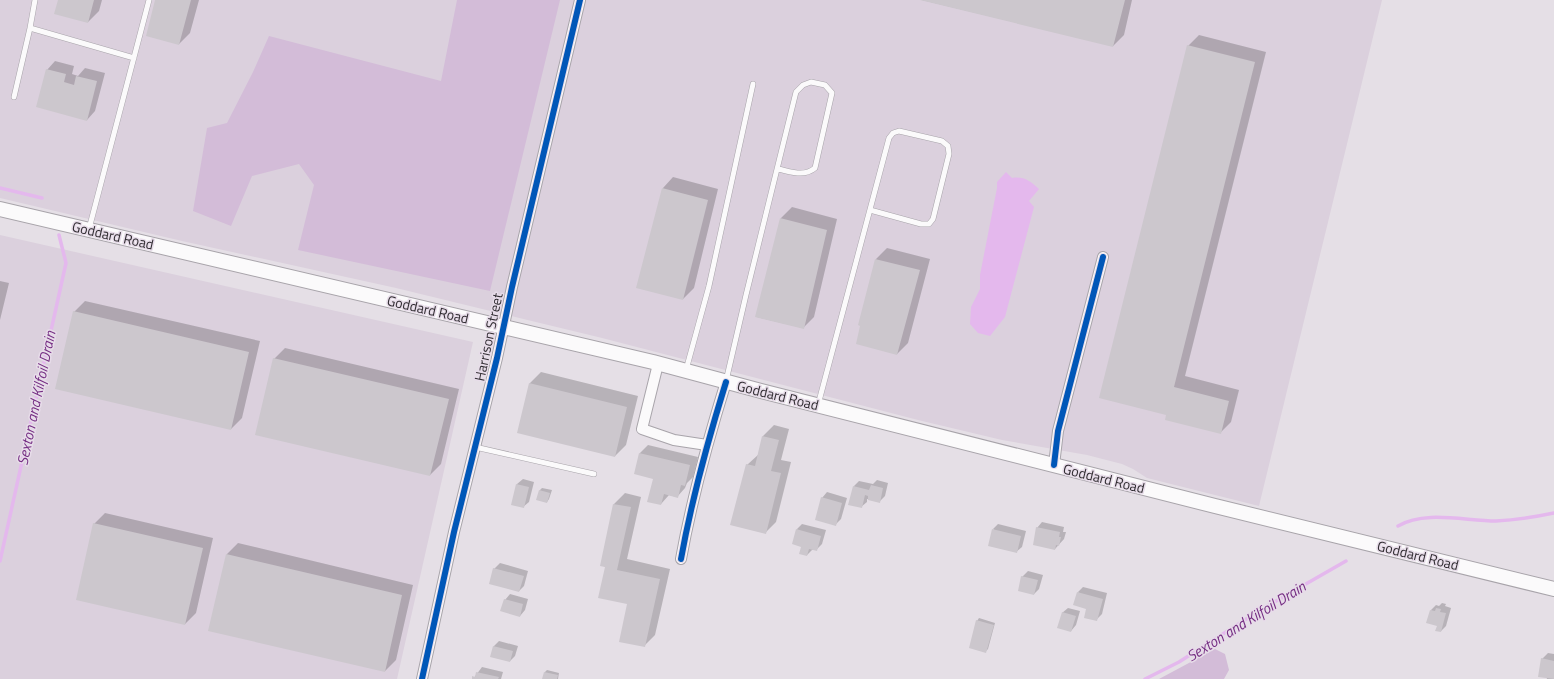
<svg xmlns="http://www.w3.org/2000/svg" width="1554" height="679" viewBox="0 0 1554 679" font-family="'Titillium Web',sans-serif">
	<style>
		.built { fill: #dbd0dd }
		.green { fill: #d3bcd8 }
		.water { fill: #e4b8ed }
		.shadow { fill: #0003 }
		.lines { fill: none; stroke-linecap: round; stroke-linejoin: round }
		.stream { stroke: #e4b8ed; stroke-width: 3.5 }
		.building { fill: #ccc7cd }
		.lane-casing { stroke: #a8a4aa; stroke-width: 6 }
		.street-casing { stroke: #a8a4aa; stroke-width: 12 }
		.secondary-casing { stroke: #a8a4aa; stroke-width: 16 }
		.lane { stroke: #fbfafb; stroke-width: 5 }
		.street { stroke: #fbfafb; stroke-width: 10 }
		.secondary { stroke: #fbfafb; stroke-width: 14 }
		.cycleway-casing { stroke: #e7dce9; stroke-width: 8 }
		.cycleway { stroke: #0057b8; stroke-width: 6 }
		.labels { text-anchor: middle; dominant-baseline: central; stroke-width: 3; stroke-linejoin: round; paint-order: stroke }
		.street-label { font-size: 14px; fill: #2f2b30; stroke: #e7dce9 }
		.water-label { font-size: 15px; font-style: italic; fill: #752e83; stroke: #e7dce9 }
	</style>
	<rect width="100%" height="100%" fill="#e5dfe6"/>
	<path class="built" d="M0 0H1382L1259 506 1147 478 1133 469 1122 464 1087 455 1002 440 918 420 602 338 396 288 182 241 0 198Z
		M0 235 473 342 397 679H0Z"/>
	<path class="green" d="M457 0H560L490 291 298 250 314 185 299 164 252 176 231 226 193 211 207 128 227 123 253 72 269 36 441 81Z
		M1215 649 1225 654 1229 670 1224 679H1159Z"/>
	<path class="water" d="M1006 172 1012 178C1024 176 1030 181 1039 189L1029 201 1034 207 1005 317 990 336 978 333 970 324 971 307 980 289V275L997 188V182Z"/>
	<path class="shadow" d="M59 0H102L99 11 88 22Z
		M156 0H199L190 33 179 44Z
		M922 0H1132L1124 35 1113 46Z
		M1199 35 1266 52 1185 376 1239 390 1231 422 1221 432 1167 419 1188 46Z
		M55 61 74 66 72 74 78 76 85 68 105 73 95 111 87 120 47 70Z
		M673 177 718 189 694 288 683 299 663 188Z
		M792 207 837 219 814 317 803 328 757 317 781 218Z
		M887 248 930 259 908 343 897 354 876 259Z
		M0 281 9 283 0 320Z
		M85 301 260 341 242 418 231 429 74 312Z
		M285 348 459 389 441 464 430 475 274 359Z
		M541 372 638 396 626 445 615 456 518 432 530 383Z
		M774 425 789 429 781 460 791 462 776 522 765 533 747 465 759 454 763 436Z
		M648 445 698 457 693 477 687 483 685 488 677 497 669 495 661 504 654 478 635 473 640 453Z
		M523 479 534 482 529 502 523 507 517 484Z
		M877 480 888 483 885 496 880 501 867 499V502L861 507 854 486 859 481 873 484Z
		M542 488 552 490 549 499 547 502 537 499 540 490Z
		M827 492 847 498 841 519 836 524 822 498Z
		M625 493 641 497 627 559 670 569 655 635 644 646 628 603 606 567 601 565 614 504Z
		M105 513 213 538 196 613 185 624 94 524Z
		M1042 522 1064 527 1063 532H1066L1064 539 1055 549 1037 528Z
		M802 524 826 530 822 544 817 549 812 550 807 555 802 546 797 529Z
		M998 524 1026 531 1022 547 1016 552 993 529Z
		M238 543 413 585 396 660 385 671 210 630 227 554Z
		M500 563 528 571 524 586 519 591 494 569Z
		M1028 571 1043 575 1039 589 1034 594 1022 577Z
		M1083 587 1107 593 1102 614 1096 620 1078 592Z
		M510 594 528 599 525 610 520 616 505 600Z
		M1442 603 1446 604 1445 606 1451 608 1446 626 1441 631 1431 610 1436 605 1439 606Z
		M1068 608 1080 611 1076 625 1071 631 1062 613Z
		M979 618 995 623 988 649 986 651 977 621Z
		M499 641 518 646 515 656 510 661 491 656 494 646Z
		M1548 653 1554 654V679H1547L1542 659Z
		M482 667 503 672 501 679H473Z
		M547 670 559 673 558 679H543L545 672Z"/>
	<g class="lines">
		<path class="stream" d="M0 188 42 198
			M1398 526C1425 510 1465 521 1496 521 1515 520 1535 517 1554 513
			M0 561 66 263 59 235
			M1145 679 1179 662 1262 609 1346 561"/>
	</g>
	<path class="building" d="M58 0H94L88 23 54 14Z
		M155 0H191L179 45 146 36Z
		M920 0H1125L1113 47Z
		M1187 45 1255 62 1174 387 1229 401 1221 434 1165 420 1166 415 1099 398Z
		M46 69 66 74 64 82 74 85 76 76 97 81 87 121 36 107Z
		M662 188 708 200 683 300 636 288Z
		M780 218 827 230 804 329 755 317Z
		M875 259 920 270 897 355 856 344 860 326 858 325Z
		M73 311 249 352 231 430 55 389Z
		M273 358 449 399 430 476 255 435Z
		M529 383 627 407 615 457 517 433Z
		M762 436 779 440 771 471 781 473 766 534 730 525 746 464 755 466Z
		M639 453 690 465 685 486 681 485 678 498 664 494 661 505 647 502 653 479 634 474Z
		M516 484 529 487 524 508 511 505Z
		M871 485 883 488 880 503 868 500V496L865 495 862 508 848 505 853 486 869 490Z
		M539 490 550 493 547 503 536 500Z
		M821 497 842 503 836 526 815 520Z
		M613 504 631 507 617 570 660 579 645 647 619 642 627 604 598 598 605 567 600 566Z
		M93 523 203 548 185 625 76 600Z
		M1036 527 1060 532 1059 537H1061L1059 546 1056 545 1055 550 1033 545Z
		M796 529 821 536 817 551 809 549 807 556 799 554 801 547 792 544Z
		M992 529 1021 536 1017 553 988 546Z
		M226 554 402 595 385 672 208 631Z
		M493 568 524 576 519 592 489 584Z
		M1021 576 1038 580 1034 595 1018 591Z
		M1077 592 1103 599 1097 621 1084 618 1086 609 1073 605Z
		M504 599 523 604 520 617 500 611Z
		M1436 608 1441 609 1440 612 1446 613 1441 632 1435 631 1437 626 1426 623 1430 610 1435 611Z
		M1062 612 1076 616 1071 632 1057 628Z
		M976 620 994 625 986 653 969 648Z
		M493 646 513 651 510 662 490 657Z
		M1541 658 1554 661V679L1538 677Z
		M476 672 499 677 498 679H472V676L475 677Z
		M544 672 558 675 557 679H542Z"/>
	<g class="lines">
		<defs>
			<path id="lane" d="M30 28 134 58
				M14 97 30 28 35 0
				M89 229 149 0
				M686 370 709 286 753 84
				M726 381 746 295 796 92 803 85 811 82 825 85 832 93 815 168C804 177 792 172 778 169
				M818 405 889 138 893 133 899 131 942 141 948 146 949 154 933 219 929 224H921L870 210
				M475 447 594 474"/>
			<path id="street" d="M658 364 642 429 674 440 707 445
				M1054 465 1058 431 1103 257
				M681 559C692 498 708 440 726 382
				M422 679 454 532 497 358 512 287 580 0"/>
			<path id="secondary" d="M0 209 653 362 761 391 1215 506 1554 589"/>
		</defs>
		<use href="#lane" class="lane-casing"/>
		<use href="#street" class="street-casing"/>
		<use href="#secondary" class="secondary-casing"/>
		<use href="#lane" class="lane"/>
		<use href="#street" class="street"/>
		<use href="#secondary" class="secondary"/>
		<defs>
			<path id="cycleway" d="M1054 465 1058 431 1103 257
				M681 559C692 498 708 440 726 382
				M422 679 454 532 497 358 512 287 580 0"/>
		</defs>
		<use href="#cycleway" class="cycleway-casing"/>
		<use href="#cycleway" class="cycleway"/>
	</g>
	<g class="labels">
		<g class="street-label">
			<text transform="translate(113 235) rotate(13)">Goddard Road</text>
			<text transform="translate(428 309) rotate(13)">Goddard Road</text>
			<text transform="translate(488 337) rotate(-78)">Harrison Street</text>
			<text transform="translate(778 395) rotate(14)">Goddard Road</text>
			<text transform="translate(1104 478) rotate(14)">Goddard Road</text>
			<text transform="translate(1418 555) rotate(14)">Goddard Road</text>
		</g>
		<g class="water-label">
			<text transform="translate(36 398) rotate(-78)">Sexton and Kilfoil Drain</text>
			<text transform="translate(1246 621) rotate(-32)">Sexton and Kilfoil Drain</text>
		</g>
	</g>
</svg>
